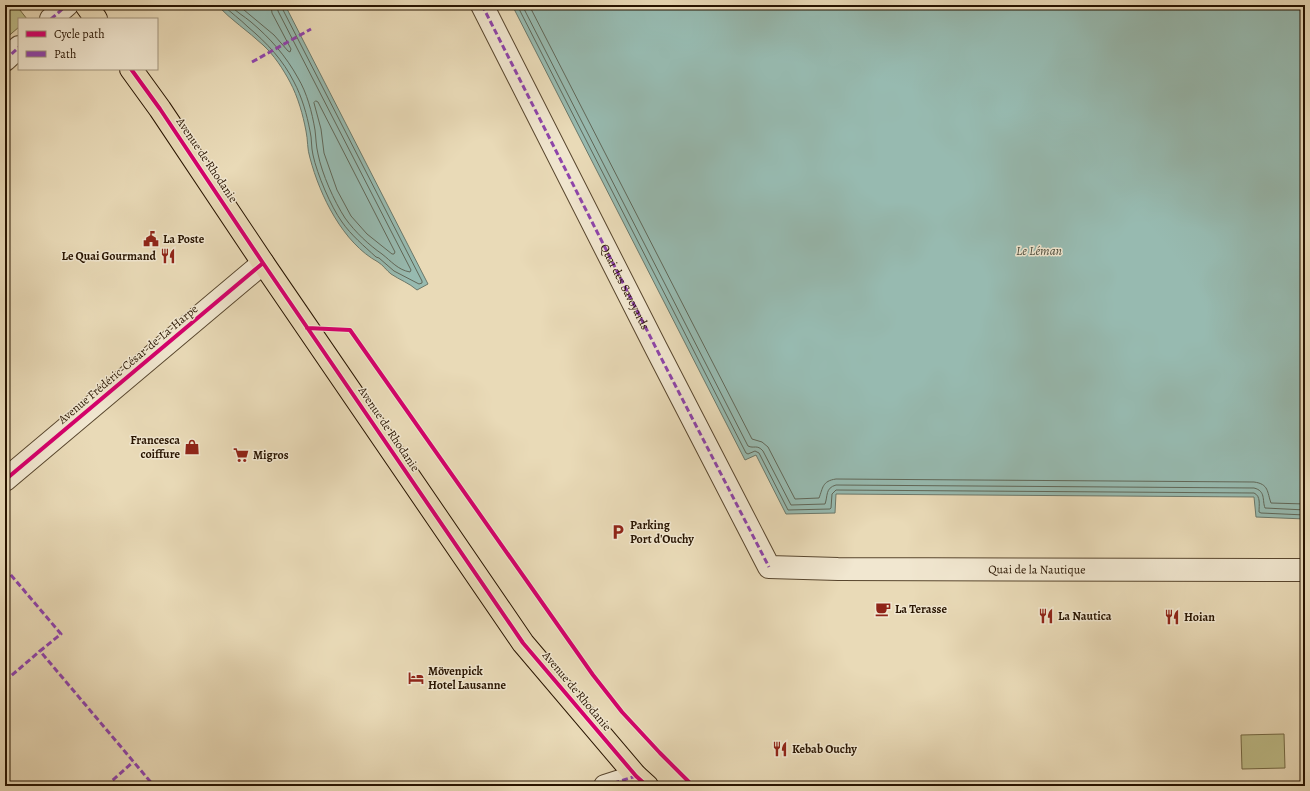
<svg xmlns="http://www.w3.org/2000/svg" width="1310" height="791" viewBox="0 0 1310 791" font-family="Alegreya,serif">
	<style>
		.green { fill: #bebd89; stroke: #736844 }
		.water { fill: #97bab0; stroke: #6b786a }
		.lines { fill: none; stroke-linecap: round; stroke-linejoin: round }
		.shore { stroke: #606758; stroke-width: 1 }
		.minor-casing { stroke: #58462e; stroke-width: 24 }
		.major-casing { stroke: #281400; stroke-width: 24 }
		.minor { stroke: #f1e7d0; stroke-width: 22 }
		.major { stroke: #e9dab7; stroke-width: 22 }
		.quiet { stroke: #8e44ad; stroke-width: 3; stroke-dasharray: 6 3; stroke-linecap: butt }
		.cycleway-casing { stroke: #f1e7d0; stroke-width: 6 }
		.cycleway { stroke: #d6006c; stroke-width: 4 }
		.labels { text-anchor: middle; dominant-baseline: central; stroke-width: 3; stroke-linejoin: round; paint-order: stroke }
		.street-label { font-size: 12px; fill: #281400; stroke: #f1e7d0 }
		.poi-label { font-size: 12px; font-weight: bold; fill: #281400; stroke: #f1e7d0; text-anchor: start }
		.water-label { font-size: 13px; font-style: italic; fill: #4f4e3e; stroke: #f1e7d0 }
	</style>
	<rect width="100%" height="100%" fill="#e9dab7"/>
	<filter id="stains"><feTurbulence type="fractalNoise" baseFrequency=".005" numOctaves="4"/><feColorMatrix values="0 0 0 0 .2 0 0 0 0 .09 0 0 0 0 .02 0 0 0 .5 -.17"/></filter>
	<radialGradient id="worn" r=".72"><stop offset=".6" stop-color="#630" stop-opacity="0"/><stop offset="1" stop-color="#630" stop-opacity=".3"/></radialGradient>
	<path class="green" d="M5 5H16L27 19H19V27L5 39Z
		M1284 734 1285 768 1242 769 1241 735Z"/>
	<path class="water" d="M217 5H285L428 284 417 290C409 283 400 280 391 274 387 271 383 265 378 262 343 243 320 196 310 158 307 149 308 140 306 131 303 115 298 97 290 82 283 69 274 55 263 45 248 31 231 20 217 5Z
		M512 5H1305V519L1256 517 1254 497 836 494 835 513 786 514 756 455 745 460Z"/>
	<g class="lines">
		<path class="shore" d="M223 5C231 13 240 19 248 27 267 43 283 60 294 82 302 97 307 115 310 131 312 139 311 147 313 155 317 174 331 207 342 222 351 235 364 246 376 257L379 258 394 271 419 284 422 283V281L282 8V5
			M230 5C236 12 244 16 251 22 270 38 286 56 298 78 307 93 312 112 315 130 316 138 316 146 318 154 322 174 334 201 345 218 355 232 369 245 382 254 391 261 398 270 410 272L411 270 278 11 277 5
			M238 5 274 35 288 51 290 52 291 49 272 13 271 5
			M517 5 746 453 748 454 755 451 759 453 788 510 830 509 831 508 832 494 836 490 1254 493C1261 496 1259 505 1259 512L1261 513 1305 515
			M522 5 748 446C754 449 757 444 763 451L791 505 825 504C828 496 825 488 836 485L1254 488C1266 491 1262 500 1265 508L1305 510
			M529 5 752 439 762 442 768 447 795 499 819 498C823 488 822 481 836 479L1254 482C1269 484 1267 492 1271 503L1305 504
			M316 101 318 102 395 252 394 254H392L367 234 351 216 337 190 324 153 321 129 314 103Z"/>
		<defs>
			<g id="minor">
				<path id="s1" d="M482 5 656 348 769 567 838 569 1305 570"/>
				<path d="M51 19 67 5"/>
				<path d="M5 60 19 47"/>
				<path d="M5 480 263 263"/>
				<path d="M605 786 636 776"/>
			</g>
			<path id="major" d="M86 5 96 19
				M131 69 160 109 263 263 523 643 636 776 647 786"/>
		</defs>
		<use href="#minor" class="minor-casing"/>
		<use href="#major" class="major-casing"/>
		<use href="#minor" class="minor"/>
		<use href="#major" class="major"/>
		<g class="quiet">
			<path id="s2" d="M482 5 656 348 769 567"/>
			<path d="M51 19 67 5"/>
			<path d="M5 60 19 47"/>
			<path d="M252 62 311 29"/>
			<path d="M5 568 61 634 40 651 154 786"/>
			<path d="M5 681 40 651"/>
			<path d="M106 786 133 762"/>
			<path d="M605 786 636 776"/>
		</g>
		<defs>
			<path id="cycleway" d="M131 69 160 109 263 263 523 643 636 776 647 786
				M307 328 350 330 593 675 622 712 660 753 693 786
				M5 480 263 263"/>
		</defs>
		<use href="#cycleway" class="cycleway-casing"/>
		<use href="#cycleway" class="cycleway"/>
	</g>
	<defs>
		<symbol id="civic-bare" viewBox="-9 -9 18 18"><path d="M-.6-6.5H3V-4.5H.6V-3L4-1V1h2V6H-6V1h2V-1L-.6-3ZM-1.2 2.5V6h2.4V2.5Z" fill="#8f2418" stroke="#f1e7d0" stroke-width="2.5" paint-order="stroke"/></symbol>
		<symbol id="restaurant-bare" viewBox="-9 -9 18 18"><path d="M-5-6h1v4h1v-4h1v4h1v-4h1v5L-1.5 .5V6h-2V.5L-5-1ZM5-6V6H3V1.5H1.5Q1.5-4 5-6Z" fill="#8f2418" stroke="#f1e7d0" stroke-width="2.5" paint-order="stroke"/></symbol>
		<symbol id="shop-bare" viewBox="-9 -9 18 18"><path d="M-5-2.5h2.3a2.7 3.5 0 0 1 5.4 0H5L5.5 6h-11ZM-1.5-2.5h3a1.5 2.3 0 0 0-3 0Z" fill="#8f2418" stroke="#f1e7d0" stroke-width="2.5" paint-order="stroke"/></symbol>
		<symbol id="supermarket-bare" viewBox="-9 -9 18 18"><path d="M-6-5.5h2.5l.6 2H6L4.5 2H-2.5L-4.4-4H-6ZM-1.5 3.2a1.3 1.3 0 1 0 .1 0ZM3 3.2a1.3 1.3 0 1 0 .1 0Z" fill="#8f2418" stroke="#f1e7d0" stroke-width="2.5" paint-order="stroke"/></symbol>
		<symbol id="parking-bare" viewBox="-9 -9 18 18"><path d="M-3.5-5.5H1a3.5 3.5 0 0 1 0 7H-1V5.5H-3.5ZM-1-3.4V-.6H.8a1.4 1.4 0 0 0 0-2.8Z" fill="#8f2418" stroke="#f1e7d0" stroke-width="2.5" paint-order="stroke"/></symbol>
		<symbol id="cafe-bare" viewBox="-9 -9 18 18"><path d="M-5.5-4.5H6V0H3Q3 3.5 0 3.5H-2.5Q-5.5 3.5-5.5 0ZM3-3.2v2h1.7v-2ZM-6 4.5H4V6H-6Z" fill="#8f2418" stroke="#f1e7d0" stroke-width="2.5" paint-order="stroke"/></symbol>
		<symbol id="hotel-bare" viewBox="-9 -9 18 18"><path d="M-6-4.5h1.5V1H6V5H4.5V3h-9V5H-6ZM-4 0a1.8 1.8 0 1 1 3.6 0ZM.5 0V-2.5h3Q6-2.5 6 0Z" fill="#8f2418" stroke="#f1e7d0" stroke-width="2.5" paint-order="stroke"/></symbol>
	</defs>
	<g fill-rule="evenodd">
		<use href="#civic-bare" x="140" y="228" width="22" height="22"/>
		<use href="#restaurant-bare" x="157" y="245" width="22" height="22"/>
		<use href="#shop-bare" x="181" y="436" width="22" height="22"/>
		<use href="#supermarket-bare" x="230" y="444" width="22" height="22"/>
		<use href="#parking-bare" x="607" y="521" width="22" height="22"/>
		<use href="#cafe-bare" x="872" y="598" width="22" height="22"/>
		<use href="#restaurant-bare" x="1035" y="605" width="22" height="22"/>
		<use href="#restaurant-bare" x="1161" y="606" width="22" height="22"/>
		<use href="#hotel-bare" x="405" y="667" width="22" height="22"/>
		<use href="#restaurant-bare" x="769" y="738" width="22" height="22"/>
	</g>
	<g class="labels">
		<g class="street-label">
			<text transform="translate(207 160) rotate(56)">Avenue de Rhodanie</text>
			<text stroke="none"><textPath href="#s2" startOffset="316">Quai des Savoyards</textPath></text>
			<text transform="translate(128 364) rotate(-40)">Avenue Frédéric-César-de-La-Harpe</text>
			<text transform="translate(389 429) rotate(56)">Avenue de Rhodanie</text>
			<text stroke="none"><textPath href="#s1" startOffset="899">Quai de la Nautique</textPath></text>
			<text transform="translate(577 691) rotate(50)">Avenue de Rhodanie</text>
		</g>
		<g class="poi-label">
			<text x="163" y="239">La Poste</text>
			<text x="156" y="256" text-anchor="end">Le Quai Gourmand</text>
			<text x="180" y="440" text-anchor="end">Francesca<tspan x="180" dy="14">coiffure</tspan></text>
			<text x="253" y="455">Migros</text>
			<text x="630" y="525">Parking<tspan x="630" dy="14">Port d'Ouchy</tspan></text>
			<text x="895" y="609">La Terasse</text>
			<text x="1058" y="616">La Nautica</text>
			<text x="1184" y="617">Hoian</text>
			<text x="428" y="671">Mövenpick<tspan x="428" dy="14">Hotel Lausanne</tspan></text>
			<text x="792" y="749">Kebab Ouchy</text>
		</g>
		<g class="water-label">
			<text x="1039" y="250">Le Léman</text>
		</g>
	</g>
	<rect width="1310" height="791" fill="none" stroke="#e9dab7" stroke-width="20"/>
	<rect x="6" y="6" width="1298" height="779" fill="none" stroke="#281400" stroke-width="2"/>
	<rect x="10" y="10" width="1290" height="771" fill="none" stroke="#281400"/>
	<rect x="18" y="18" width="140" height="52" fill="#f1e7d0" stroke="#a1937d"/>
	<rect x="26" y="31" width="20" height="6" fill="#d6006c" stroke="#a1937d"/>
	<text x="54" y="38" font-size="12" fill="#281400">Cycle path</text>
	<rect x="26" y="51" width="20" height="6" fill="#8e44ad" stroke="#a1937d"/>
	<text x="54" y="58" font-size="12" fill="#281400">Path</text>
	<rect width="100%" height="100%" filter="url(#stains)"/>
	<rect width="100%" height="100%" fill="url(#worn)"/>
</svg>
